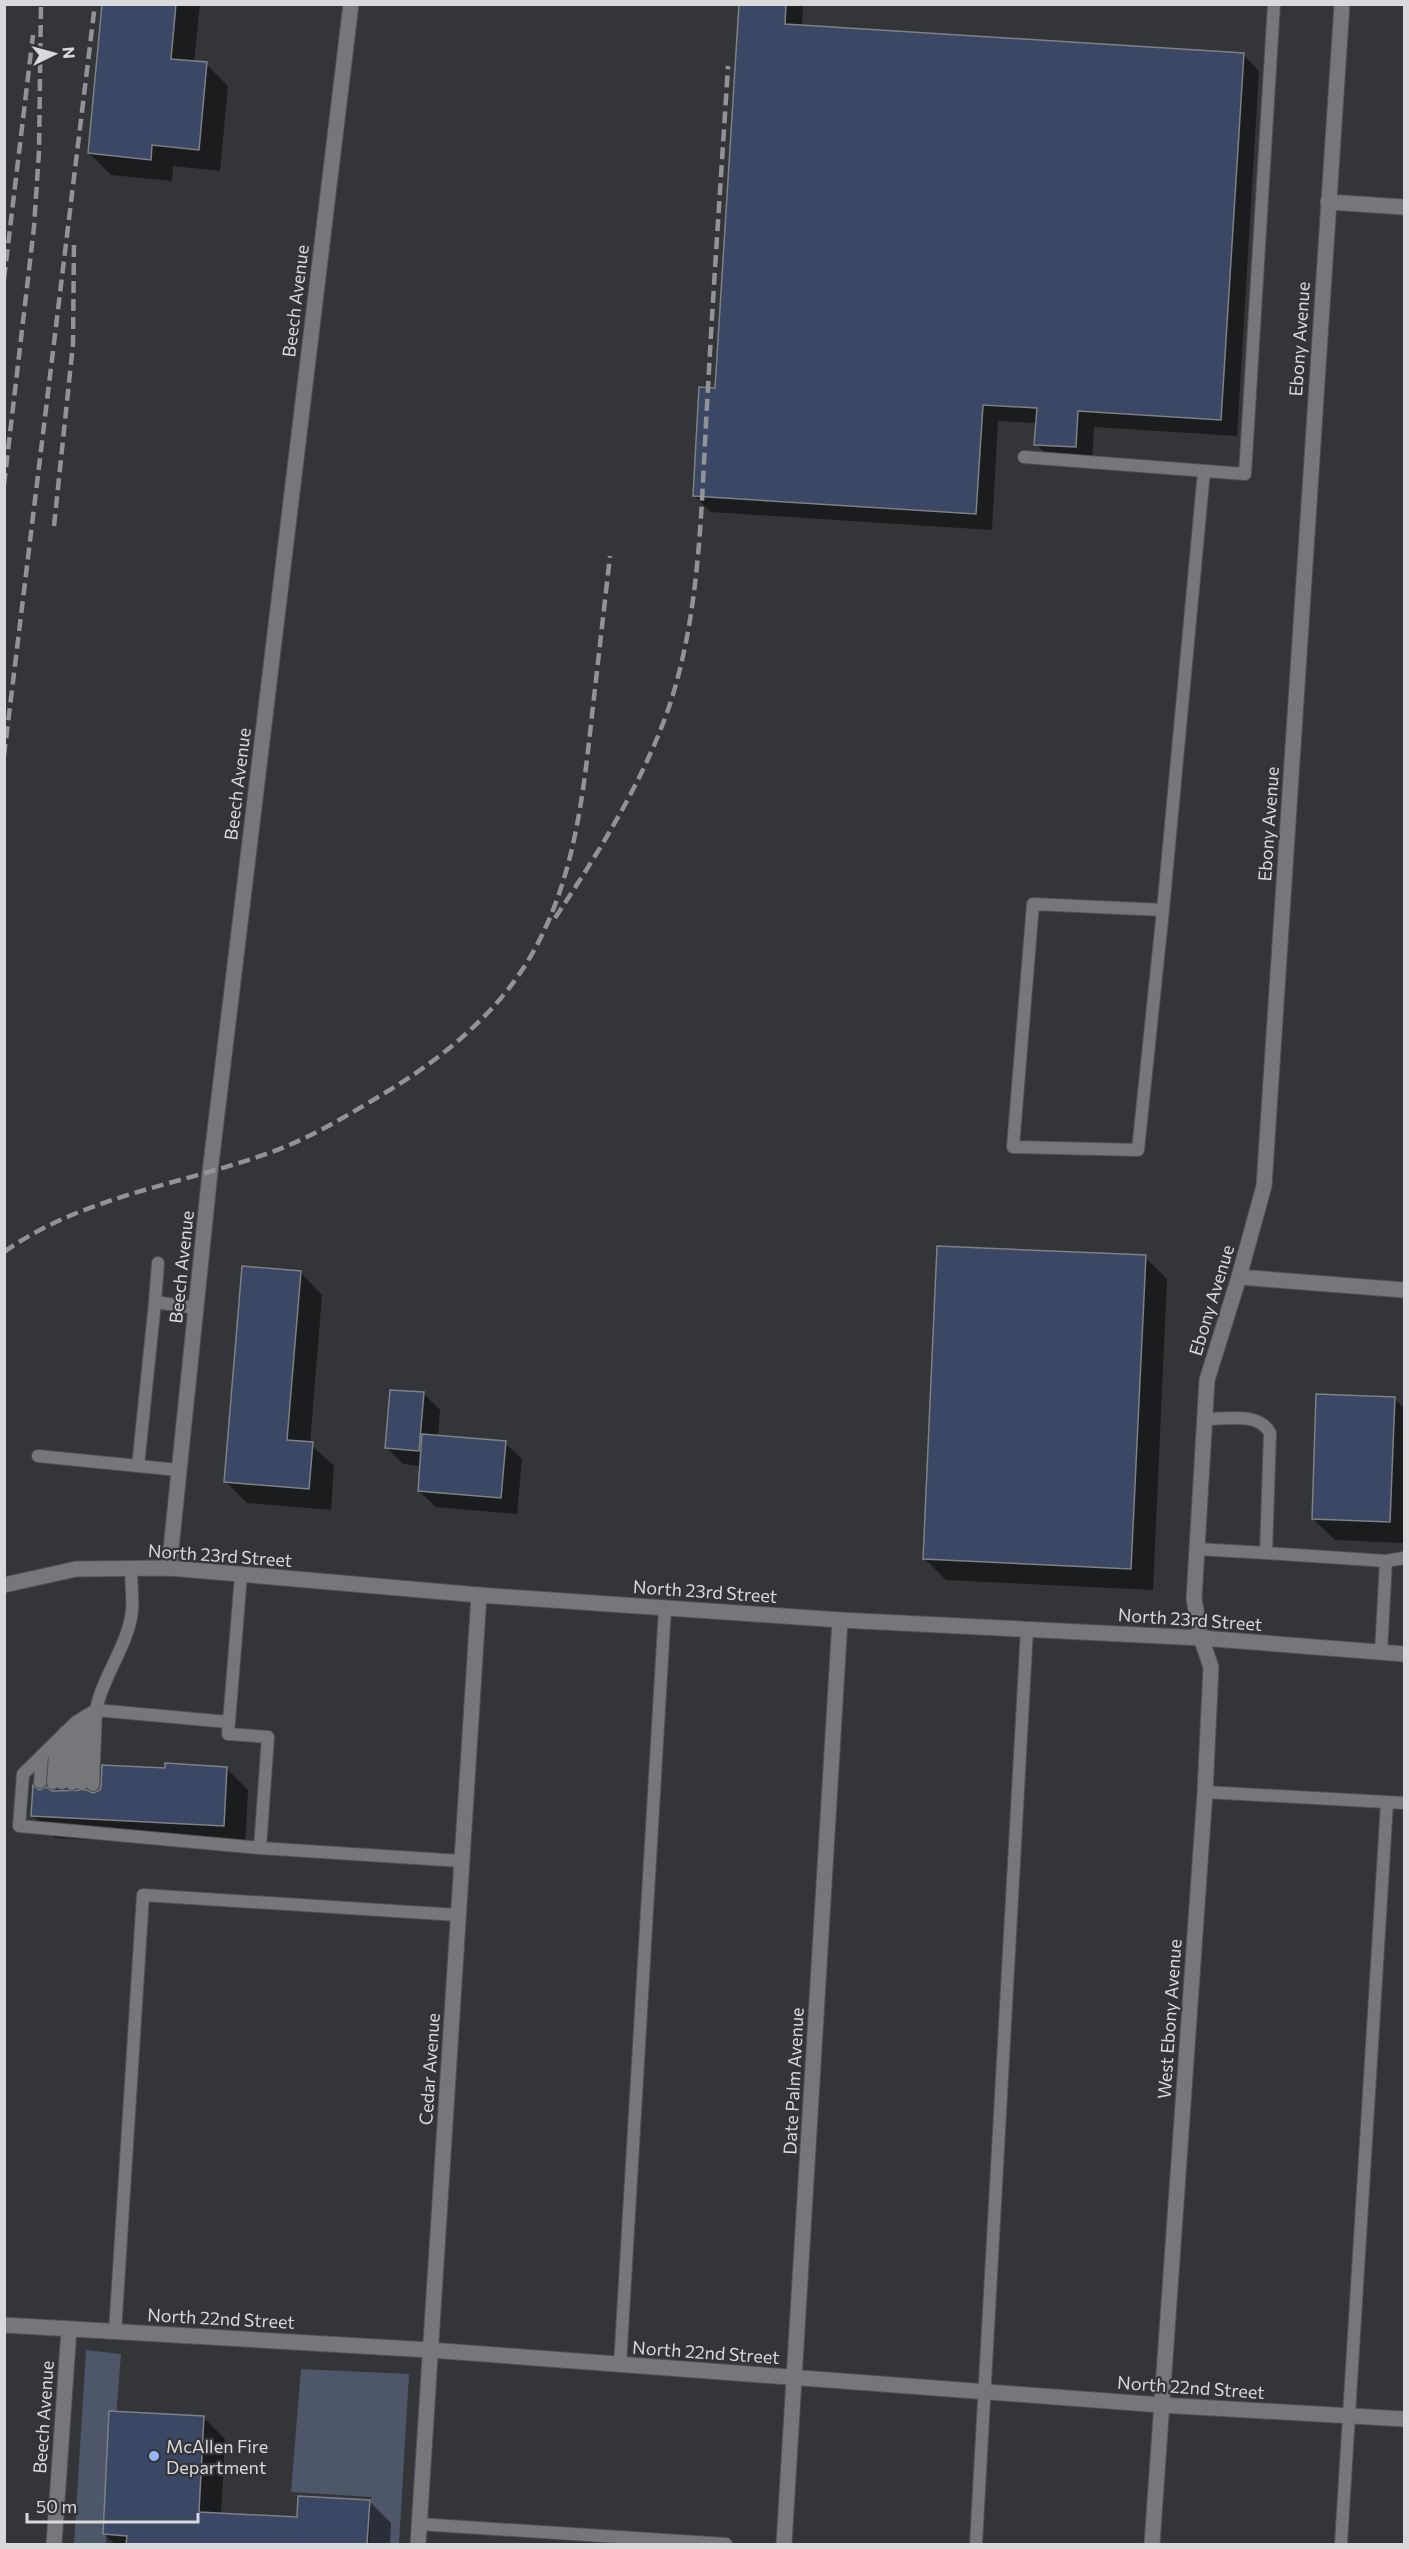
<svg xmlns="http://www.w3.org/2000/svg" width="1409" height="2549" viewBox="0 0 1409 2549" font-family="Commissioner,sans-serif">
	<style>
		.green { fill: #4e576a }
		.shadow { fill: #0007 }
		.building { fill: #3a4765; stroke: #7e8084; stroke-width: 1.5 }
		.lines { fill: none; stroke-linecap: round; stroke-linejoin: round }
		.lane-casing { stroke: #505154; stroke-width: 14 }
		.street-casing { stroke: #505154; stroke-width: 17 }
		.secondary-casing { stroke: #505154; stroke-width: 17 }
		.lane { stroke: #75777b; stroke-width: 12 }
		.street { stroke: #75777b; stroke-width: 15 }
		.secondary { stroke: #75777b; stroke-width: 15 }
		.rail { stroke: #929396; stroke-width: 4.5; stroke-dasharray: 12 6; stroke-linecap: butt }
		.poi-dot { fill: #97b6fd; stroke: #333538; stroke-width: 2 }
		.labels { text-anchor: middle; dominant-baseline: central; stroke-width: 4.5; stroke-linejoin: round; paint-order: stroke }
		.street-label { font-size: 18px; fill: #d8d9db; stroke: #333538 }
		.poi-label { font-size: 18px; fill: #d8d9db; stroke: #333538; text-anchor: start }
	</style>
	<rect width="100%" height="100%" fill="#333538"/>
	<path class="green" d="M86 2350 121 2354 106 2544H74Z
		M301 2369 409 2374 399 2544H369L371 2497 291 2492Z"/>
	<path class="shadow" d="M103 4H200L194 63 206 64 228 86 220 171 173 166 172 181 111 175 89 153Z
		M740 4H803L802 27 1243 54 1259 71 1237 436 1094 427 1092 463 1052 461 1036 444 1037 423 998 421 992 530 711 512 694 496 717 390Z
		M1145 1257 1167 1279 1153 1590 946 1580 924 1558Z
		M301 1273 322 1295 310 1444 334 1466 331 1510 247 1503 225 1481Z
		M424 1394 440 1410 438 1437 505 1443 522 1459 517 1514 436 1507 419 1491 421 1466 403 1464 387 1448Z
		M1395 1399 1404 1408V1543L1335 1540 1313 1519Z
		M226 1768 248 1790 245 1847 55 1838 33 1816 39 1792 93 1795 167 1769Z
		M203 2417 225 2439 221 2514 298 2518 369 2501 391 2523 390 2544H115L104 2534Z"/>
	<path class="building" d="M102 4H176L171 59 207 62 199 150 152 145 151 160 88 153Z
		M739 4H786L785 24 1244 53 1221 420 1078 411 1076 447 1034 445 1037 408 983 405 976 514 693 496 699 387 715 388Z
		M937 1246 1146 1255 1131 1569 923 1559Z
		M242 1266 301 1271 287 1440 313 1442 309 1489 224 1482Z
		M390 1390 424 1392 419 1451 385 1448Z
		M1316 1394 1395 1397 1390 1522 1312 1519Z
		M422 1434 506 1441 501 1498 418 1491Z
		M165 1763 227 1767 224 1826 31 1816 33 1785 39 1790 46 1787 52 1791 87 1790 93 1793 100 1790 101 1786 102 1765 165 1768Z
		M109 2411 204 2416 199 2512 297 2517 298 2496 370 2500 367 2544H126L127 2536 103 2534Z"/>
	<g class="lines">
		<defs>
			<path id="lane" d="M1024 457 1245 474 1274 4
				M1163 910 1138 1150 1013 1147 1033 904 1163 910 1204 471
				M158 1263 155 1302 196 1308
				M155 1302 138 1466 179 1470
				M38 1456 138 1466
				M1197 1549 1266 1553 1270 1433C1259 1412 1227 1419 1205 1419
				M1266 1553 1386 1561 1381 1652
				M1386 1561 1404 1558
				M131 1568C131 1582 133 1598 132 1611 128 1646 103 1675 96 1710L76 1722 23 1774 19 1826 260 1848 461 1861
				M241 1575 228 1734 268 1737 260 1848
				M40 1782 42 1755
				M53 1783 56 1742
				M62 1783 65 1732
				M72 1784 76 1722
				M82 1784 87 1715
				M93 1785 96 1710 228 1722
				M1205 1792 1404 1803
				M115 2332 143 1895 458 1915
				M620 2365 665 1608
				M419 2524 726 2544
				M976 2544 1027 1629
				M1341 2544 1387 1803"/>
			<path id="street" d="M1328 202 1404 207
				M1239 1277 1404 1290
				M169 1568 210 1172 351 4
				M4 2325 430 2350 1161 2405 1404 2419
				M54 2544 69 2329
				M418 2544 479 1595
				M784 2544 840 1620
				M1152 2544 1205 1792 1211 1667 1201 1638 1194 1599 1207 1380 1239 1277 1264 1186 1342 4"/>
			<path id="secondary" d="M4 1585 76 1569 169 1568 479 1595 840 1620 1201 1638 1404 1654"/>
		</defs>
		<use href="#lane" class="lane-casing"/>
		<use href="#street" class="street-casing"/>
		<use href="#secondary" class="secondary-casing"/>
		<use href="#lane" class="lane"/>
		<use href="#street" class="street"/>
		<use href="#secondary" class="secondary"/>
		<path class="rail" d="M4 279 33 35
			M4 485 34 227 39 151 41 4
			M54 526 73 344 74 242
			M4 756 95 4
			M555 918C599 852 643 782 669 707 701 611 701 506 707 406 713 292 721 179 728 66
			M4 1252C83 1196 180 1185 269 1153 311 1138 350 1114 388 1091 444 1057 499 1012 532 954 574 880 583 798 592 715 598 662 604 609 610 556"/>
	</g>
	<circle class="poi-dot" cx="154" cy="2456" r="6"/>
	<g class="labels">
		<g class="street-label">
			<text transform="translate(295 301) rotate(-83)">Beech Avenue</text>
			<text transform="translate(1299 339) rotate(-86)">Ebony Avenue</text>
			<text transform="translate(237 784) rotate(-83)">Beech Avenue</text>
			<text transform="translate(1268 824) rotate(-86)">Ebony Avenue</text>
			<text transform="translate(181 1267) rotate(-84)">Beech Avenue</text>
			<text transform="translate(1211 1300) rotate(-73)">Ebony Avenue</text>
			<text transform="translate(220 1555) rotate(4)">North 23rd Street</text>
			<text transform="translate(705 1591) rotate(4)">North 23rd Street</text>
			<text transform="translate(1190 1619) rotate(4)">North 23rd Street</text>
			<text transform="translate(1169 2019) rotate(-86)">West Ebony Avenue</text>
			<text transform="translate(429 2069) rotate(-86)">Cedar Avenue</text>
			<text transform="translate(793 2081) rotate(-87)">Date Palm Avenue</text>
			<text transform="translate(221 2318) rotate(3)">North 22nd Street</text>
			<text transform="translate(706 2352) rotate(4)">North 22nd Street</text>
			<text transform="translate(1191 2387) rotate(4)">North 22nd Street</text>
			<text transform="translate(43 2417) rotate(-86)">Beech Avenue</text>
		</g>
		<g class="poi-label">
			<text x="166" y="2446">McAllen Fire<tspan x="166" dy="21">Department</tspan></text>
		</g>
	</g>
	<rect width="1409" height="2549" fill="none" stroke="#d8d9db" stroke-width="12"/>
	<g transform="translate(54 54) rotate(85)" stroke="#333538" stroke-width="4.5" paint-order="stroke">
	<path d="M0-4.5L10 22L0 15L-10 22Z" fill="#d8d9db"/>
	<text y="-9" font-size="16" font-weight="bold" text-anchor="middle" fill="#d8d9db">N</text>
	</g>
	<path d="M27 2513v9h171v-9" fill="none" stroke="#d8d9db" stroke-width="3"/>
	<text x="36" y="2513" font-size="18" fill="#d8d9db" stroke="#333538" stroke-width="4.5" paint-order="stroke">50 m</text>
</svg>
